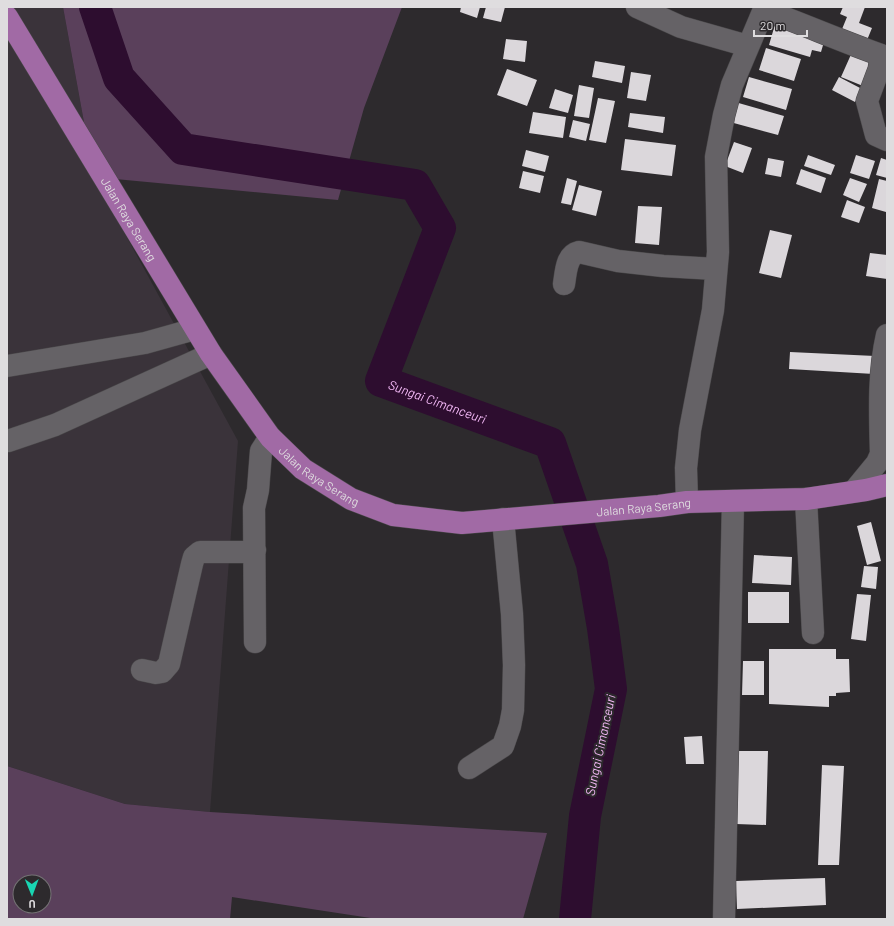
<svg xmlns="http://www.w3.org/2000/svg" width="894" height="926" viewBox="0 0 894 926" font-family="Barlow,sans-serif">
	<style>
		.built { fill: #3a333a }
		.green { fill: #5a405b; fill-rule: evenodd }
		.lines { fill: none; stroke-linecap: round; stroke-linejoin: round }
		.river { stroke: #2d0d2f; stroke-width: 32 }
		.building { fill: #dbd7db }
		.minor-casing { stroke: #4a484a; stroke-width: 23 }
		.highway-casing { stroke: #4a484a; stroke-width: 23 }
		.minor { stroke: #656266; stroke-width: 22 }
		.highway { stroke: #a16aa5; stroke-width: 22 }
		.labels { text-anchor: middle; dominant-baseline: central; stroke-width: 4; stroke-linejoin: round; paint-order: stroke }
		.street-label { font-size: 12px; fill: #dfdddf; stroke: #2d2a2d }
		.water-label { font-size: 13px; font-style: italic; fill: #f3b8f6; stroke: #2d2a2d }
	</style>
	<rect width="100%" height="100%" fill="#2d2a2d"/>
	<path class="built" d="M7 7H63L94 177 238 441 210 812 125 804 7 766Z"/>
	<path class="green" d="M63 7H402L364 108 338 200 94 177Z
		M7 766 125 804 210 812 547 833 523 919H377L232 897 230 919H7ZM20 882H44V906H20Z"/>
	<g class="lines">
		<path class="river" id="s1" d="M95 7 119 78 183 149 415 185 440 228 381 381 550 443 592 564 603 628 611 689 585 816 575 919"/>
	</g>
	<path class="building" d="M461 7H480L477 18 460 12Z
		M486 7H505L501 22 483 18Z
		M843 7H865L859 23 872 28 865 45 840 34 847 17 840 14Z
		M776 21 826 35 821 52 812 50 810 57 769 45Z
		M506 39 527 41 525 62 503 59Z
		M766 48 801 59 794 81 759 70Z
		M853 50 874 59 863 86 841 77Z
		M595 61 625 66 622 83 592 77Z
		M507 69 537 80 527 106 497 95Z
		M631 72 651 75 646 101 627 98Z
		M749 77 792 89 786 110 743 97Z
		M839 77 862 89 855 102 832 90Z
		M579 85 594 88 589 118 574 116Z
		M555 89 573 95 568 113 549 108Z
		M598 98 615 101 606 143 589 140Z
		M735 102 784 116 778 135 730 122Z
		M533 112 566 117 563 138 529 133Z
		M630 113 665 117 663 133 628 127Z
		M573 120 590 124 586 141 569 137Z
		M625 139 676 145 672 176 621 170Z
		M734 142 752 148 743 173 725 166Z
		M526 150 549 156 545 172 522 166Z
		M808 155 835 165 831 175 804 166Z
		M856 155 875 161 869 179 850 173Z
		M768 158 784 161 781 177 765 174Z
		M881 158 887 160V178L876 175Z
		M801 169 826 178 821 193 796 184Z
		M523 171 544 176 540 193 519 188Z
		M567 178 577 181 571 205 561 203Z
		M850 178 867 184 859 202 843 195Z
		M879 179 887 181 886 212 872 208Z
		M579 185 602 191 596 216 572 210Z
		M847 200 865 207 859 223 841 217Z
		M638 206 662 207 659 245 635 243Z
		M770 230 792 235 781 278 759 273Z
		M870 253 887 255V279L866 276Z
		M790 352 875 356 874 374 789 369Z
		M871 522 881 561 867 565 857 526Z
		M754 555 792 557 791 585 752 583Z
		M864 566 878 567 876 589 861 587Z
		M748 592H789V623H748Z
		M857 594 871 595 866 641 851 639Z
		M769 649H836V659H849L850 692 836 693V696H829V707L769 704Z
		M743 661H764V695H742Z
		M702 736 704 764H686L684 737Z
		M738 751H768L766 825 736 824Z
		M822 765 844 766 839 865H818Z
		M825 878 826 905 737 909 736 881Z"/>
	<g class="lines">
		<defs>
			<path id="minor" d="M637 7 681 27 748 46
				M764 10C803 24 841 41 881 55L879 69 867 101 876 135 887 140
				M564 284C566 272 566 255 579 252L618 261 663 266 716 269
				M7 366 145 343 195 329
				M8 441 55 425 211 354
				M854 491 877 463 881 454C880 414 878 374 887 335
				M806 499 813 633
				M687 502 686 468 690 430 713 310 718 252 716 157 724 115 732 85 765 7
				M255 642 254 508 258 490 261 451 270 437
				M142 670 156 673 162 672 169 664 192 564 194 557 200 552H242L255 550
				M469 768 503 746 510 726 513 710 514 665 512 614 503 519
				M724 919 733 501"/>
			<g id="highway">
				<path id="s2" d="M7 17 211 354 270 437 303 469 351 499 393 515 462 523 659 506 687 502 806 499 866 490 887 485"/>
			</g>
		</defs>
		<use href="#minor" class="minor-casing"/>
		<use href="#highway" class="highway-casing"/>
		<use href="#minor" class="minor"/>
		<use href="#highway" class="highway"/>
	</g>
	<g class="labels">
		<g class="street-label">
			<text stroke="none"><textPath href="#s2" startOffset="236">Jalan Raya Serang</textPath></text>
			<text stroke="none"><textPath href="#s2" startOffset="559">Jalan Raya Serang</textPath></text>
			<text stroke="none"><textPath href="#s2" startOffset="895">Jalan Raya Serang</textPath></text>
		</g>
		<g class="water-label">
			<text stroke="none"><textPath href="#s1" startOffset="679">Sungai Cimanceuri</textPath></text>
			<text transform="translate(600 745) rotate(-78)">Sungai Cimanceuri</text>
		</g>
	</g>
	<rect width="894" height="926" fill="none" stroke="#dfdddf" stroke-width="16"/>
	<g transform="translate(32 894) rotate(179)"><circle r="19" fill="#2d2a2d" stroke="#747274"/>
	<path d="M0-3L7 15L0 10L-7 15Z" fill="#19d5b2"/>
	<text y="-6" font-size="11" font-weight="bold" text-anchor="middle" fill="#dfdddf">U</text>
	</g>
	<path d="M754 30v6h53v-6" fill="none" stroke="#dfdddf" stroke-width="2"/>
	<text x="760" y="30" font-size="12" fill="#dfdddf" stroke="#2d2a2d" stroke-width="3" paint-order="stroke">20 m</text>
</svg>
